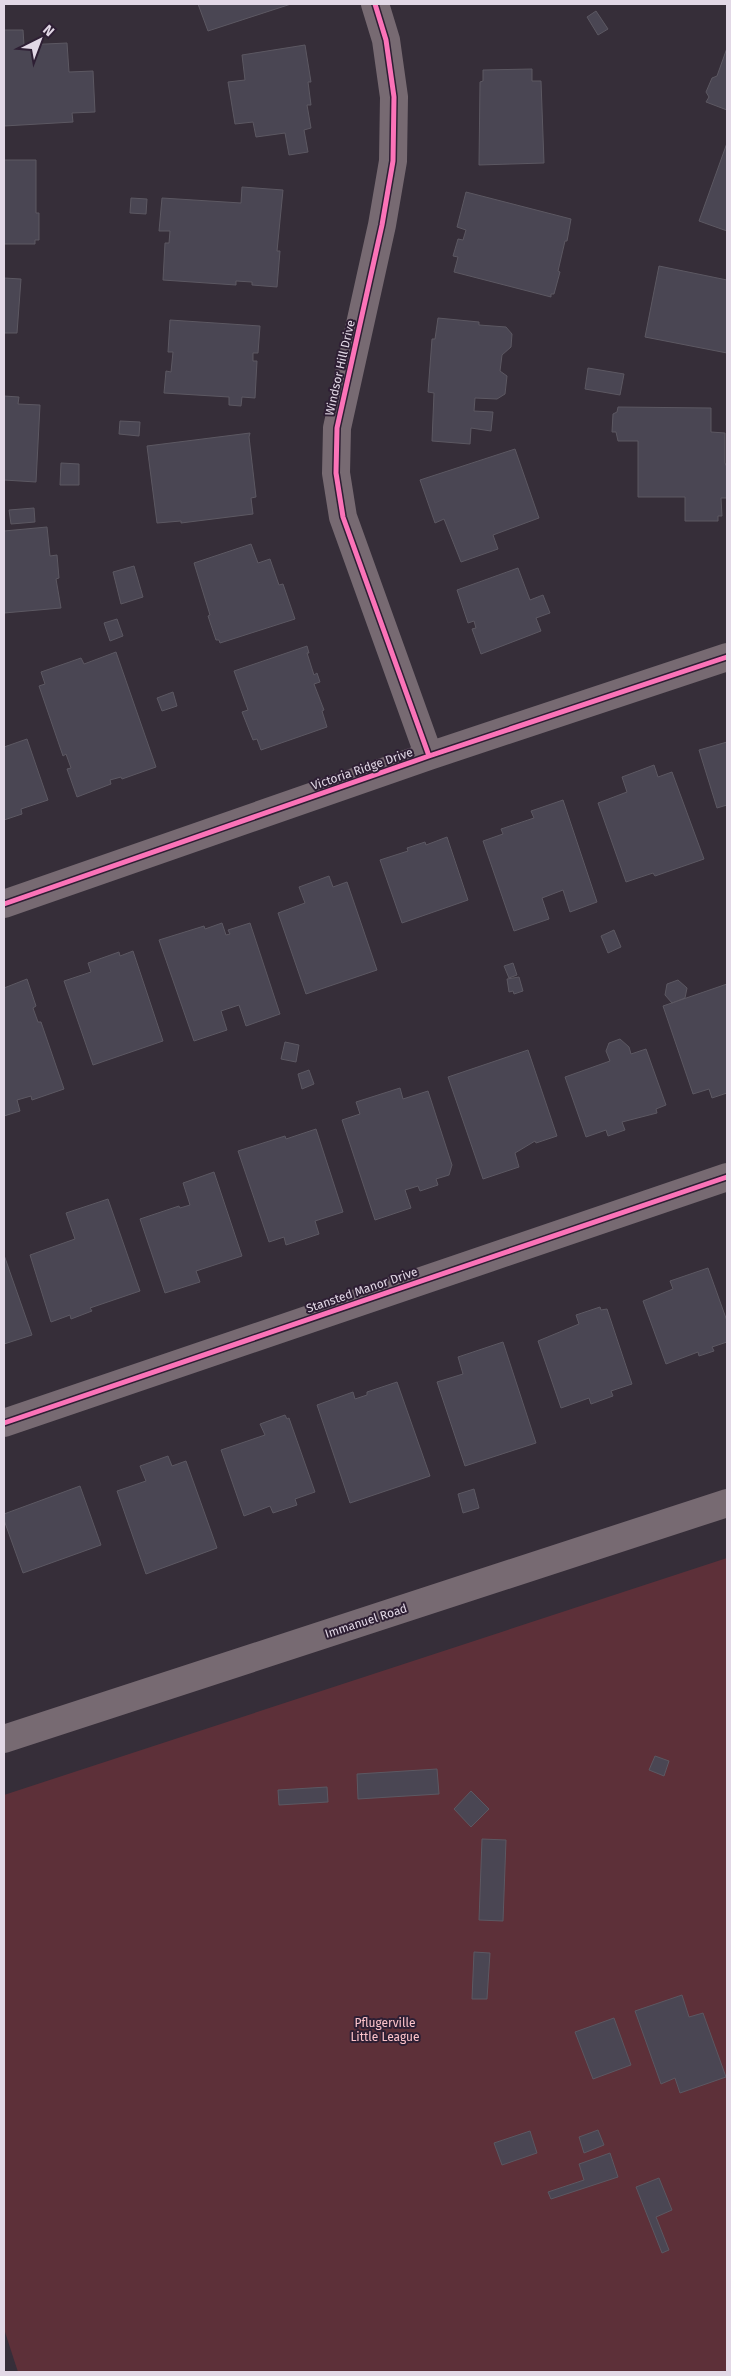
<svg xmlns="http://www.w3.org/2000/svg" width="731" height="2376" viewBox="0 0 731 2376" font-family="'Fira Sans',sans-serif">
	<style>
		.green { fill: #5d3039 }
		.building { fill: #4a4653; stroke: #5c5862 }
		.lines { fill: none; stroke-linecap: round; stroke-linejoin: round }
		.minor { stroke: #776a72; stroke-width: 28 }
		.tertiary { stroke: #776a72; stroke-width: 28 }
		.cycleway-casing { stroke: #2e1f34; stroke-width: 8 }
		.cycleway { stroke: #fb73b8; stroke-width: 5 }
		.labels { text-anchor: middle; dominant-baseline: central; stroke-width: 4; stroke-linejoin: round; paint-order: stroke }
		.street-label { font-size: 12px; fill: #e2d8e6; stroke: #2e1f34 }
		.park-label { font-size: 12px; fill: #fcc3ca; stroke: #2e1f34 }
	</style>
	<rect width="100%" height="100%" fill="#362e39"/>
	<path class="green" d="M727 1558V2372H18L4 2329V1795Z"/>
	<path class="building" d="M198 4H291L208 31Z
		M596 11 608 29 598 35 587 17Z
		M4 30H23L24 45 67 43 69 72 93 71 95 112 72 113 73 122 4 126Z
		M305 45 311 82H308L311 105H307L311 128 304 130 308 152 289 155 285 133 256 137 253 122 235 124 228 82 245 80 242 55Z
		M727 48V110L706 102 709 97 706 92 712 78 717 76Z
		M532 69V81H541L544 163 479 165 480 82 483 81V70Z
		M727 143V231L699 221Z
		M4 160H36V213H39V240H35V244H4Z
		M242 187 283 190 277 251H280L277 287 252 285V282L236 281V285L163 280 165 243H169L170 231H159L162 198 241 203Z
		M466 192 571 219 567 241H565L558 271 560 272 554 294H551V297L454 272 458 257 453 256 458 239 463 240 466 230 457 227Z
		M131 198 147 199 146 214 130 213Z
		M659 266 727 280V353L645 337Z
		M4 278 21 279 17 333H4Z
		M438 318 479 322V325L506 327 512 334 511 347 502 355 500 371 507 376 505 394 497 399 475 398 474 411 493 412 491 431 471 428 470 444 432 441 434 393 428 392 432 339H435Z
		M170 320 260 326 258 353H253V361H257L255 398 242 397 241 406 229 405V397L164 393 166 371 171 372 173 352H168Z
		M588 368 624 374 620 395 585 389Z
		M4 396 19 397 18 404 40 405 36 482 4 480Z
		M618 407 711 408V432L725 433V463L727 467V498H721L722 516H718V521H685V497H638V441H618L616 432H612L613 414 617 412Z
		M120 421 140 422 139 436 119 434Z
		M250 433 249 437 256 497 251 498 253 514 181 523V521L157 523 147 446Z
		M515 449 539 518 493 535 498 549 461 562 444 519 435 523 420 480Z
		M61 463 79 464V485H60Z
		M34 508 35 522 11 524 9 510Z
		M47 527 50 556 57 555 59 578 56 579 61 608 4 613V531Z
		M251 544 258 563 270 559 279 585 283 584 295 619 220 643 219 640H216L208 616 210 615 194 563Z
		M134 566 143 597 121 604 113 572Z
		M518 568 530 600 543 595 550 613 536 618 541 631 481 654 472 629 476 628 474 621 468 623 457 590Z
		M117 619 123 636 110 641 104 623Z
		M307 646 309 653H307L314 675 317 673 320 682 314 684 324 710 322 711 327 727 261 750 257 739 253 740 242 712 248 710 234 671Z
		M116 652 156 767 122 779 121 777 110 780 111 784 77 797 67 769 71 768 66 754 63 756 39 686 45 684 41 672 81 658 84 664Z
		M173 692 177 706 162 711 157 698Z
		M27 739 48 800 21 809 22 814 4 820V747Z
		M727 742V805L717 808 699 750Z
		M654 765 658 777 672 772 704 859 655 876 653 873 626 882 598 803 627 792 622 777Z
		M563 800 597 902 570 912 563 890 542 898 549 919 514 931 483 841 503 834 501 829 534 818 531 811Z
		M447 837 468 900 402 923 380 860 408 851 407 848 425 842 426 845Z
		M329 876 333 887 347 882 377 970 306 994 278 913 305 903 299 887Z
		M222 923 226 935 230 934 228 930 250 923 280 1014 246 1026 239 1005 221 1011 227 1030 194 1041 159 940 204 926 205 929Z
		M614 930 621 947 608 953 601 936Z
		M133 951 163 1041 93 1065 64 981 91 972 88 963 119 952 120 956Z
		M513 963 517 975 509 978 504 966Z
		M519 977 523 991 514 994 513 991 509 992 507 979Z
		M27 979 36 1006 33 1008 38 1022H41L64 1089 32 1100 31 1096 17 1100 20 1111 4 1116V988Z
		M678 980 687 988 685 998 672 1003 665 995 667 984Z
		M727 984V1093L712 1098 709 1089 693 1094 663 1006Z
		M620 1039 629 1047 631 1054 646 1049 666 1105 656 1109 657 1113 622 1122 625 1130 608 1136 606 1130 586 1137 565 1077 610 1061 606 1051 609 1043Z
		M285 1042 299 1045 296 1062 281 1059Z
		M528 1050 557 1136 536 1143 535 1141 515 1153 519 1167 483 1179 448 1077Z
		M309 1070 314 1084 302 1089 298 1074Z
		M400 1088 403 1099 428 1091 452 1165 449 1175 436 1179 438 1185 420 1191 418 1186 405 1190 411 1208 375 1220 342 1120 360 1114 356 1102Z
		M316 1129 343 1212 315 1221 319 1234 286 1245 284 1237 269 1242 238 1151 285 1136 286 1139Z
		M214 1172 242 1256 196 1271 200 1282 165 1293 140 1219 179 1206 180 1208 190 1205 183 1183Z
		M108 1199 140 1291 90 1308 92 1311 71 1319 70 1315 51 1322 30 1255 75 1239 66 1213Z
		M4 1255 32 1335 4 1344Z
		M708 1268 727 1321V1342L712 1347 714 1351 699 1356 698 1352 666 1364 643 1301 673 1289 670 1281Z
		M600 1307 601 1310 607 1309 632 1384 611 1391 613 1396 591 1404 589 1398 561 1408 538 1341 579 1324 576 1315Z
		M503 1342 536 1443 465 1466 437 1382 463 1374 458 1357Z
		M397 1382 430 1476 350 1503 317 1405 353 1392 355 1399 367 1395V1392Z
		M285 1415 287 1419 289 1418 315 1492 295 1499 297 1505 273 1513 270 1506 244 1516 221 1450 265 1435 260 1424Z
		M168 1456 172 1466 186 1461 217 1548 146 1574 117 1491 146 1481 140 1466Z
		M80 1486 101 1545 23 1573 4 1520V1514Z
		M474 1489 479 1508 463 1513 458 1494Z
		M655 1756 669 1761 664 1776 649 1770Z
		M437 1769 439 1794 358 1799 357 1774Z
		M327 1787 328 1802 279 1805 278 1790Z
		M471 1791 489 1809 471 1827 454 1809Z
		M482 1839 506 1840 503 1921 479 1920Z
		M474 1952 490 1953 487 1999H472Z
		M682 1995 689 2017 703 2013 726 2077 680 2093 675 2078 661 2084 635 2011Z
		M614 2018 631 2065 593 2079 575 2032Z
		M598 2130 604 2145 584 2153 579 2137Z
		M530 2131 537 2153 502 2165 494 2143Z
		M610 2153 618 2177 551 2199 548 2192 584 2180 579 2164Z
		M659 2178 672 2210 656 2217 669 2250 662 2253 636 2187Z"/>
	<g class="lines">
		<path class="minor" d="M375 4 386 40 394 97 393 161 382 225 337 428 336 473 343 517 429 756
			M4 904 429 756 727 657
			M4 1423 727 1177"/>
		<path class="tertiary" d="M4 1739 727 1503"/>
		<defs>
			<path id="cycleway" d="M375 4 386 40 394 97 393 161 382 225 337 428 336 473 343 517 429 756
				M4 904 429 756 727 657
				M4 1423 727 1177"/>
		</defs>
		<use href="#cycleway" class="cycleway-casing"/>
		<use href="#cycleway" class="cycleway"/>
	</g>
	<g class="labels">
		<g class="street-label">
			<text transform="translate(340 368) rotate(-77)">Windsor Hill Drive</text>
			<text transform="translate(362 769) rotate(-19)">Victoria Ridge Drive</text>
			<text transform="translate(362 1290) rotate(-19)">Stansted Manor Drive</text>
			<text transform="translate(366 1621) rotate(-18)">Immanuel Road</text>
		</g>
		<g class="park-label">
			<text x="385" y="2023">Pflugerville<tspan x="385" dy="14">Little League</tspan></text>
		</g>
	</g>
	<rect width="731" height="2376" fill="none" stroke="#e2d8e6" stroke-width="10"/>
	<g transform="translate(40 40) rotate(42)" stroke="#2e1f34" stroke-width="4" paint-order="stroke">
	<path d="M0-4L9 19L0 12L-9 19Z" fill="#e2d8e6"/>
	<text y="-8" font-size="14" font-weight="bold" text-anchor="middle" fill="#e2d8e6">N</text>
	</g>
</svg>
